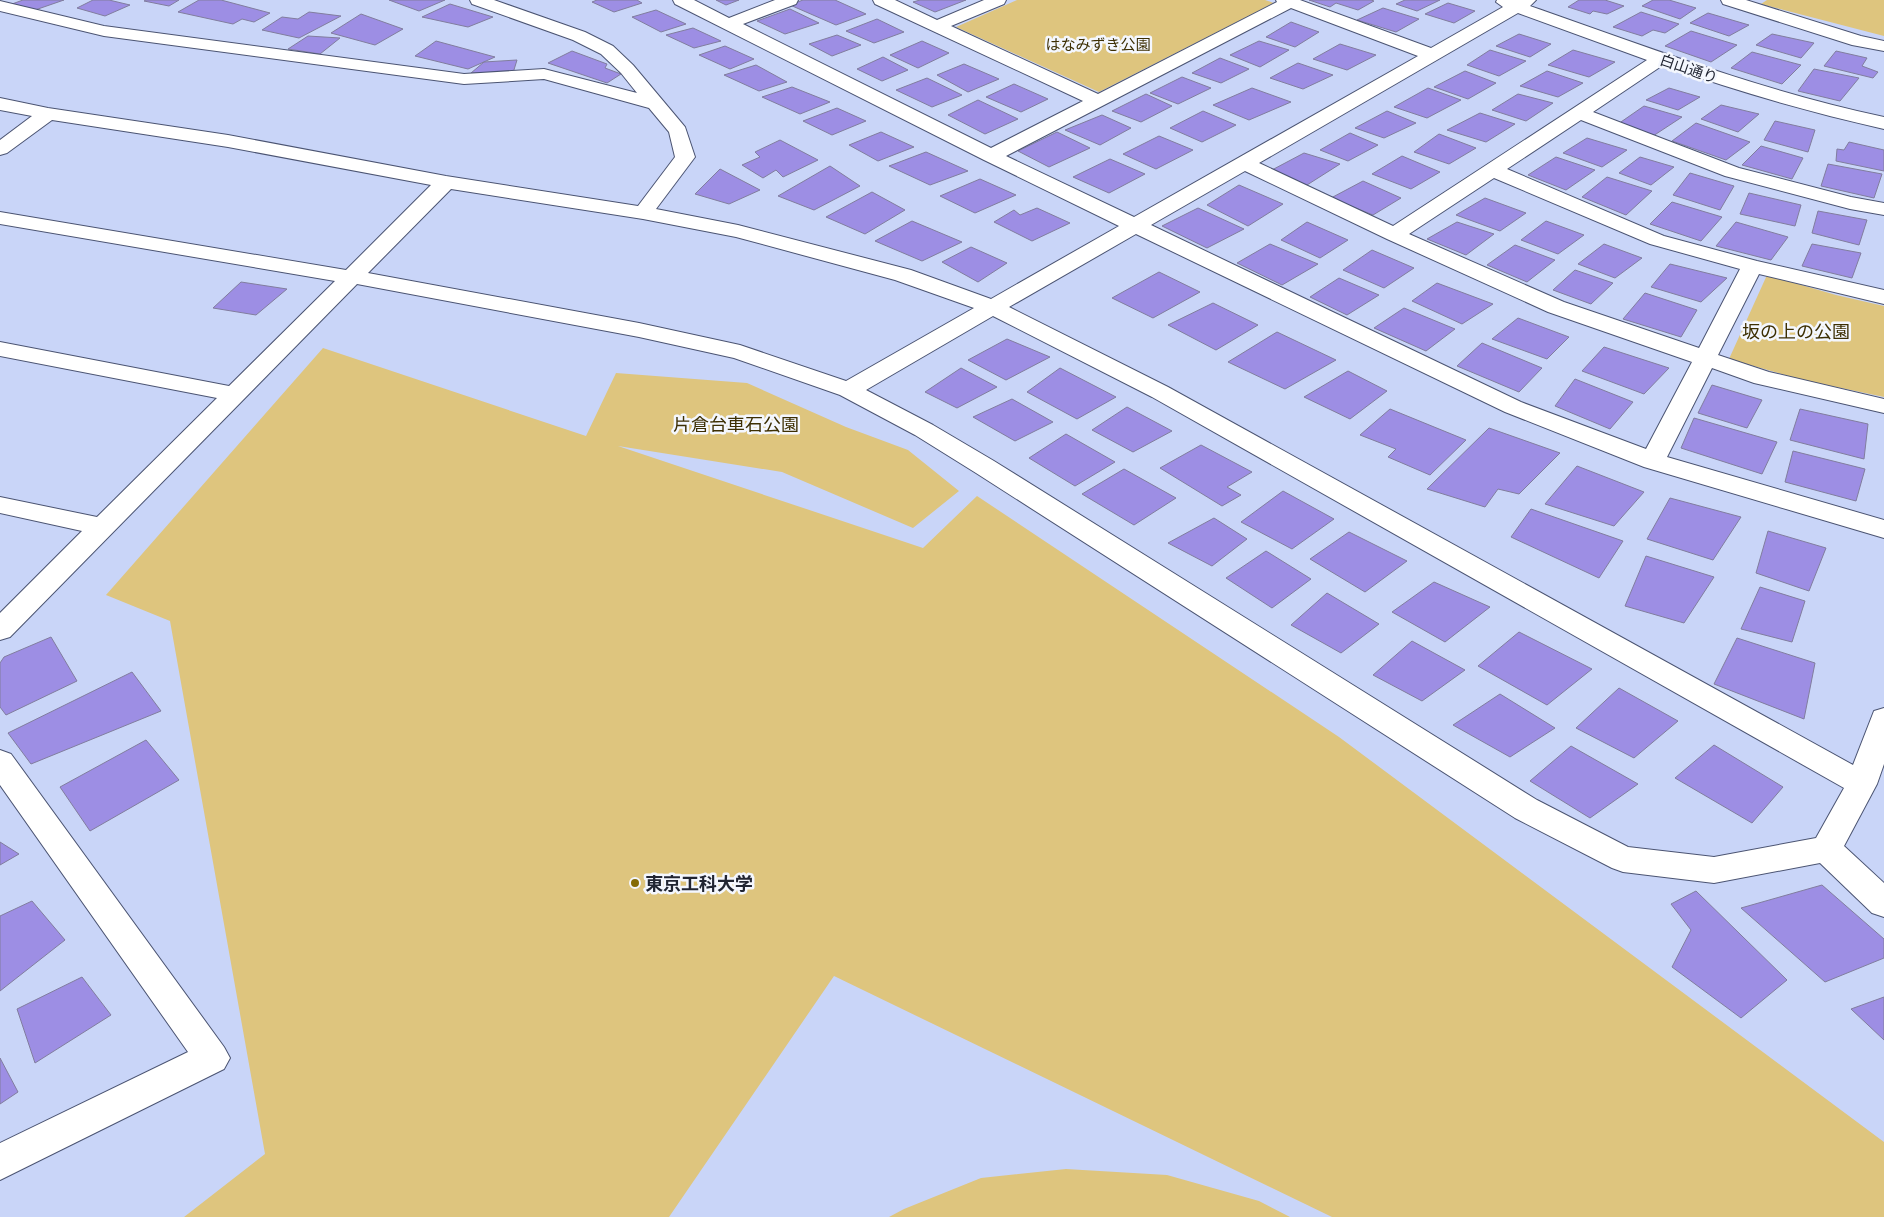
<svg xmlns="http://www.w3.org/2000/svg" width="1884" height="1217" viewBox="0 0 1884 1217" font-family="Commissioner,'Noto Sans JP',sans-serif">
	<style>
		.green { fill: #dec57e }
		.building { fill: #9d8ee4; stroke: #817d9e }
		.lines { fill: none; stroke-linecap: round; stroke-linejoin: round }
		.minor-casing { stroke: #4b5472; stroke-width: 2 }
		.minor { fill: #fff; fill-rule: evenodd }
		.poi-dot { fill: #856b06; stroke: #f4f7fe; stroke-width: 2 }
		.labels { text-anchor: middle; dominant-baseline: central; stroke-width: 5; stroke-linejoin: round; paint-order: stroke }
		.far-park-label { font-size: 15px; fill: #3d2f03; stroke: #f4f7fe }
		.far-street-label { font-size: 15px; fill: #212532; stroke: #f4f7fe }
		.park-label { font-size: 18px; fill: #3d2f03; stroke: #f4f7fe }
		.poi-label { font-size: 18px; font-weight: bold; fill: #212532; stroke: #f4f7fe; text-anchor: start }
	</style>
	<rect width="100%" height="100%" fill="#c9d5f8"/>
	<path class="green" d="M1017 0H1265L1274 3 1099 92 956 27Z
		M1767 0H1884V36L1761 4Z
		M1767 275 1836 295 1884 306V397L1803 380 1729 359Z
		M323 348 586 436 616 373 747 383 846 427 908 450 959 491 913 528 782 472 618 446 923 548 977 496 1339 737 1884 1142V1217H1332L834 976 669 1217H184L265 1154 170 621 106 595Z
		M1066 1169 1167 1175 1259 1201 1290 1217H889L904 1209 981 1178Z"/>
	<path class="building" d="M23 0H64L35 10 12 4Z
		M93 0H109L130 5 105 16 77 8Z
		M146 0H179L169 6 144 1Z
		M199 0H221L270 13 254 22 242 19 233 24 178 12Z
		M389 0H445L419 11Z
		M597 0H637L642 3 614 12 592 2Z
		M716 0H739L726 5Z
		M803 0H835L866 14 836 25 790 5Z
		M920 0H966L935 12 913 2Z
		M1309 0H1371L1374 1 1358 10 1336 3 1330 7Z
		M1405 0H1440L1417 11 1396 4Z
		M1579 0H1605L1624 6 1607 14 1593 11 1590 14 1568 7Z
		M1653 0H1669L1696 8 1680 19 1642 6Z
		M1448 3 1475 11 1454 23 1425 14Z
		M450 4 493 17 468 27 422 17Z
		M1383 8 1419 19 1396 32 1357 20Z
		M790 9 819 23 785 34 757 21Z
		M656 10 686 24 661 32 632 17Z
		M309 12 341 16 299 38 262 30 282 17 298 19Z
		M1641 12 1679 24 1665 33 1653 30 1642 36 1613 27Z
		M1708 13 1749 25 1729 36 1690 23Z
		M361 14 403 29 375 45 331 33Z
		M877 19 904 32 874 43 846 31Z
		M1291 22 1319 32 1295 47 1266 37Z
		M693 28 721 41 694 48 666 35Z
		M1691 31 1737 45 1711 62 1665 46Z
		M1519 34 1551 44 1530 57 1496 46Z
		M1772 34 1814 43 1801 58 1756 45Z
		M837 35 861 45 832 56 809 44Z
		M308 36 340 38 320 54 288 49Z
		M436 41 495 57 468 69 415 56Z
		M922 41 949 53 918 68 890 55Z
		M1259 41 1289 50 1260 67 1230 55Z
		M1340 44 1376 55 1347 70 1313 59Z
		M725 46 754 59 730 69 699 55Z
		M1490 50 1526 61 1499 76 1467 65Z
		M1573 50 1615 62 1589 77 1548 65Z
		M572 51 607 64 605 68 621 74 607 83 548 63Z
		M1836 51 1867 58 1862 66 1878 72 1873 78 1824 66Z
		M1752 52 1801 65 1782 84 1731 68Z
		M883 57 908 70 882 81 857 69Z
		M1220 58 1249 69 1221 83 1192 73Z
		M517 60 513 73H471L484 62Z
		M1298 63 1333 75 1303 89 1270 78Z
		M964 64 999 79 968 92 937 75Z
		M756 65 787 82 759 91 724 75Z
		M1814 69 1859 78 1840 101 1798 91Z
		M1465 71 1496 83 1468 99 1434 87Z
		M1547 71 1583 83 1558 97 1520 86Z
		M1182 77 1211 88 1178 104 1150 93Z
		M927 78 962 95 932 107 896 90Z
		M1014 84 1048 99 1021 112 986 97Z
		M792 87 830 102 800 114 762 97Z
		M1252 88 1291 102 1249 120 1213 105Z
		M1428 88 1461 100 1427 118 1394 107Z
		M1669 88 1700 97 1678 110 1646 100Z
		M1146 94 1172 106 1141 122 1112 111Z
		M1518 94 1553 103 1526 121 1492 110Z
		M978 100 1018 119 985 134 948 115Z
		M1721 105 1759 114 1738 132 1701 119Z
		M1644 106 1682 117 1653 136 1618 124Z
		M837 108 866 121 832 135 803 121Z
		M1203 111 1236 125 1202 142 1170 128Z
		M1387 111 1416 123 1384 138 1355 128Z
		M1480 113 1515 124 1486 142 1447 130Z
		M1102 115 1131 128 1100 145 1065 130Z
		M1775 121 1815 130 1808 152 1764 140Z
		M1696 123 1750 142 1726 160 1672 141Z
		M881 132 914 147 878 161 849 145Z
		M1057 132 1090 148 1049 167 1018 151Z
		M1350 133 1378 145 1348 161 1320 150Z
		M1439 134 1476 148 1449 164 1414 152Z
		M1159 136 1193 150 1156 169 1123 154Z
		M1587 138 1627 150 1602 167 1563 153Z
		M780 140 818 160 783 177 776 170 763 178 742 165 760 157 755 152Z
		M1849 142 1884 150V171L1836 161 1837 149 1844 150Z
		M1761 146 1803 158 1792 179 1742 165Z
		M926 152 968 171 930 185 889 166Z
		M1304 153 1340 164 1307 185 1270 171Z
		M1402 156 1440 172 1411 189 1372 174Z
		M1556 157 1595 170 1566 190 1528 175Z
		M1640 157 1674 167 1651 185 1619 173Z
		M1110 159 1145 174 1109 193 1073 177Z
		M1828 164 1882 174 1874 198 1821 186Z
		M830 166 860 186 814 210 778 196Z
		M720 169 760 190 729 204 695 194Z
		M1690 173 1734 186 1720 210 1673 195Z
		M1607 177 1652 191 1626 215 1582 197Z
		M980 179 1016 195 975 213 940 196Z
		M1363 181 1401 198 1373 215 1331 198Z
		M1239 185 1283 204 1248 226 1207 205Z
		M872 192 905 210 865 234 826 217Z
		M1749 193 1801 205 1795 226 1740 214Z
		M1485 198 1526 213 1500 231 1456 215Z
		M1672 202 1722 217 1701 241 1650 224Z
		M1037 208 1070 223 1032 241 994 222 1014 210 1020 215Z
		M1198 208 1244 229 1207 248 1162 226Z
		M1818 211 1867 220 1859 245 1812 233Z
		M912 221 962 242 922 261 875 241Z
		M1546 221 1584 235 1558 254 1521 240Z
		M1307 222 1348 240 1320 258 1281 240Z
		M1457 222 1494 234 1466 255 1427 239Z
		M1736 222 1788 237 1771 260 1716 246Z
		M1270 244 1318 264 1282 285 1237 263Z
		M1604 244 1642 258 1615 278 1578 264Z
		M1812 244 1861 253 1852 278 1802 266Z
		M1515 245 1555 260 1527 282 1487 265Z
		M971 247 1007 263 978 282 942 262Z
		M1372 250 1414 268 1384 288 1343 270Z
		M1670 264 1727 278 1701 302 1651 287Z
		M1575 270 1613 283 1591 304 1553 290Z
		M1159 272 1200 292 1153 318 1112 298Z
		M1339 278 1379 295 1347 315 1310 297Z
		M241 282 287 289 256 315 213 308Z
		M1437 283 1493 304 1462 324 1412 301Z
		M1645 293 1697 310 1681 337 1623 319Z
		M1213 303 1258 325 1216 350 1168 325Z
		M1404 308 1455 329 1426 351 1374 328Z
		M1518 318 1569 337 1547 359 1492 339Z
		M1277 332 1336 360 1285 389 1228 362Z
		M1007 339 1050 357 1006 380 968 360Z
		M1482 343 1542 368 1519 392 1457 366Z
		M1604 347 1669 368 1644 394 1582 371Z
		M961 368 997 387 957 408 925 392Z
		M1060 368 1116 397 1077 419 1027 392Z
		M1348 371 1387 391 1350 419 1304 397Z
		M1575 379 1633 402 1610 429 1555 406Z
		M1712 385 1762 400 1747 428 1698 413Z
		M1012 399 1053 422 1015 441 973 417Z
		M1127 407 1172 431 1133 452 1092 430Z
		M1390 409 1466 440 1430 475 1388 457 1396 449 1360 435Z
		M1800 409 1868 424 1864 459 1790 440Z
		M1694 418 1777 442 1762 474 1681 448Z
		M1489 428 1560 453 1519 494 1498 489 1485 507 1427 489Z
		M1066 434 1115 462 1075 486 1029 458Z
		M1201 445 1252 472 1227 487 1241 495 1222 506 1160 468Z
		M1793 451 1865 469 1856 501 1785 482Z
		M1577 466 1644 492 1614 526 1545 504Z
		M1124 469 1176 498 1134 525 1082 494Z
		M1283 491 1334 519 1292 549 1241 522Z
		M1670 498 1741 517 1713 560 1647 539Z
		M1531 509 1623 541 1599 578 1511 537Z
		M1214 518 1247 539 1212 566 1168 543Z
		M1768 531 1826 548 1809 591 1756 573Z
		M1349 532 1407 561 1365 592 1310 559Z
		M1266 551 1311 579 1272 608 1226 578Z
		M1646 556 1714 577 1684 623 1625 606Z
		M1434 582 1490 607 1445 642 1392 612Z
		M1760 587 1805 601 1792 642 1741 629Z
		M1327 593 1379 624 1341 653 1291 625Z
		M1519 632 1592 669 1547 705 1478 666Z
		M51 637 77 681 6 715 0 707V663L4 657Z
		M1737 638 1815 663 1804 719 1714 684Z
		M1412 641 1465 670 1422 701 1373 675Z
		M132 672 161 711 31 764 8 733Z
		M1619 688 1678 721 1634 758 1576 728Z
		M1500 694 1555 728 1510 757 1453 725Z
		M146 740 179 780 90 831 60 787Z
		M1714 745 1783 787 1752 823 1675 778Z
		M1571 746 1638 784 1590 818 1530 781Z
		M0 842 19 854 0 865Z
		M1822 885 1884 939V958L1825 982 1741 908Z
		M1696 891 1787 980 1741 1018 1672 967 1691 930 1671 904Z
		M32 901 65 940 0 991V916Z
		M82 977 111 1015 35 1063 17 1009Z
		M1884 997V1040L1851 1009Z
		M0 1058 18 1092 0 1104Z"/>
	<g class="lines">
		<defs>
			<path id="minor" d="M470 0H494L585 32 613 46 633 65 685 127 695 157 656 209 738 225 911 270 991 299 1119 226 984 160 675 4 673 0H694L729 18 775 0H798L796 4 743 24 991 148 1083 101 875 4 873 0H895L937 20 984 0H1006L1004 4 951 26 1098 94 1277 2 1276 0H1300L1431 48 1503 7 1496 2 1497 0H1536L1530 6C1647 47 1762 91 1884 117V129C1809 112 1736 91 1663 65L1593 112 1739 168 1851 197 1884 203V215L1850 209 1725 176 1581 120 1507 169 1664 236 1757 261 1884 290V304L1759 274 1718 355 1769 372 1884 399V413L1754 383 1712 368 1667 457 1884 520V538L1644 467 1505 412 1136 234 1009 307 1168 387 1853 765 1874 711 1884 708V764L1877 784 1844 846 1884 883V917L1872 913 1820 863 1714 883 1623 872 1612 868 1515 818 976 473 915 435 840 395 734 358 639 337 357 284 10 637 0 640V613L82 531 0 513V497L97 517 217 398 0 356V342L229 386 335 281 0 224V212L346 270 431 185 228 147 52 120 7 153 0 155V140L32 116 0 110V98L48 108 228 135 446 176 638 206 675 157 669 132 649 108 544 79 464 84 104 36 0 11V1L104 26 464 74 544 69 637 93 621 73 601 54 573 40 472 4ZM1291 8 1418 56 1134 217 1006 156ZM1518 13 1647 60 1393 226 1259 163ZM1245 171 1387 239 1548 312 1692 362 1646 449 1521 402 1151 225ZM1494 178 1650 244 1740 269 1699 348 1564 302 1409 234ZM451 189 643 219 736 237 895 280 974 308 846 381 740 345 639 323 368 273ZM993 316 1152 397 1844 788 1816 838 1714 857 1628 847 1537 800 994 461 933 425 866 390Z
				M1721 0H1746L1861 36 1884 41V51L1852 45 1723 4Z
				M0 750 11 754 224 1047 230 1058 224 1069 0 1180V1143L188 1052 0 785Z"/>
		</defs>
		<use href="#minor" class="minor-casing"/>
		<use href="#minor" class="minor"/>
	</g>
	<circle class="poi-dot" cx="635" cy="883" r="5"/>
	<g class="labels">
		<g class="far-park-label">
			<text x="1098" y="44">はなみずき公園</text>
		</g>
		<g class="far-street-label">
			<text transform="translate(1689 68) rotate(19)">白山通り</text>
		</g>
		<g class="park-label">
			<text x="1796" y="331">坂の上の公園</text>
			<text x="736" y="424">片倉台車石公園</text>
		</g>
		<g class="poi-label">
			<text x="645" y="883">東京工科大学</text>
		</g>
	</g>
</svg>
